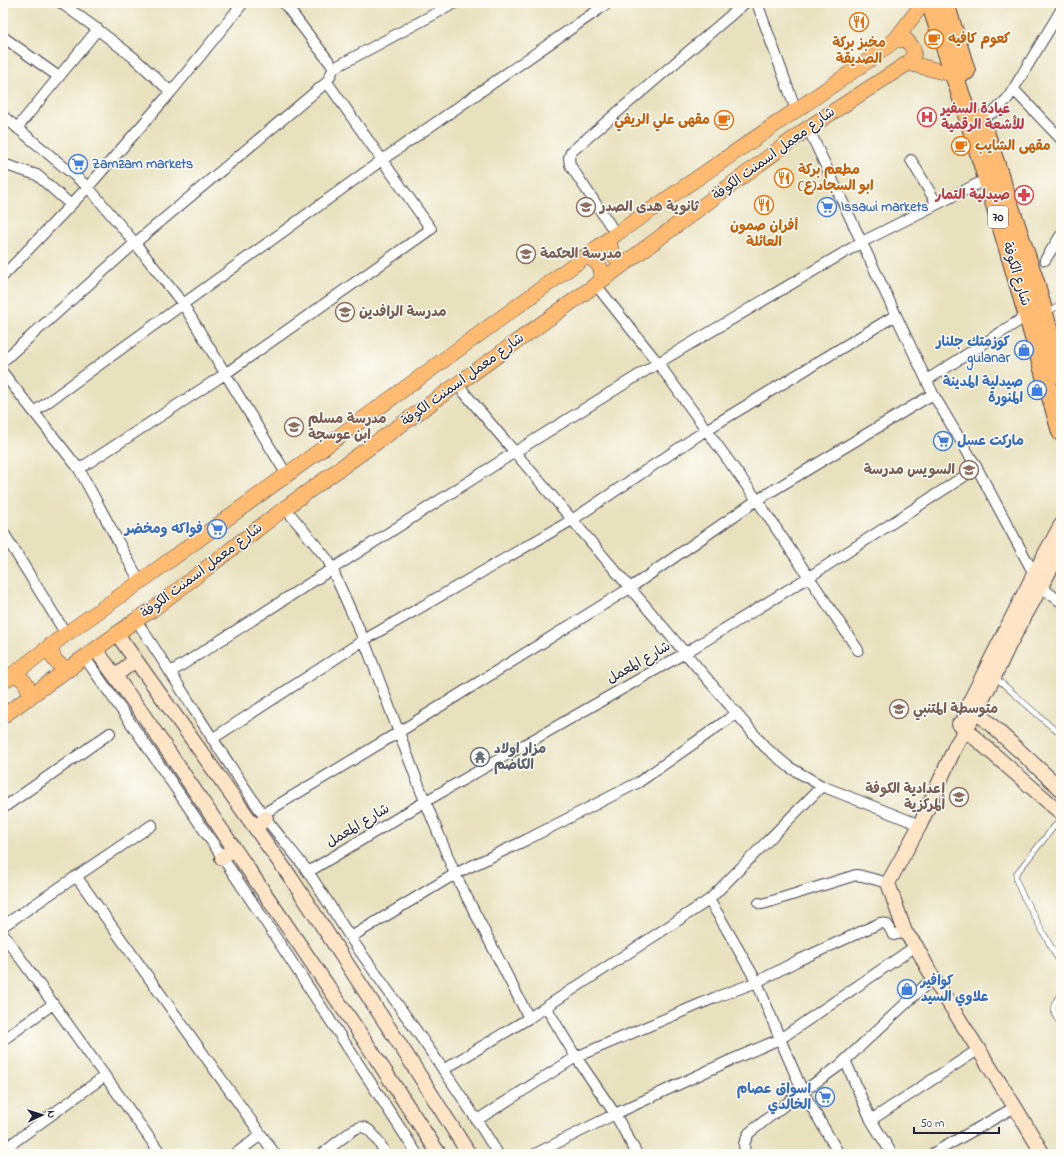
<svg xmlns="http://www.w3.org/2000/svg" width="1064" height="1157" viewBox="0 0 1064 1157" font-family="'Indie Flower','Playpen Sans Arabic',sans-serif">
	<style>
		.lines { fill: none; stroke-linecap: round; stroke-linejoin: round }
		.lane-casing { stroke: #403f4f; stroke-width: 6 }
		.street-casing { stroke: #403f4f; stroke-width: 12 }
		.secondary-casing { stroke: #403f4f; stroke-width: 16 }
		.primary-casing { stroke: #403f4f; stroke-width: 16 }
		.highway-casing { stroke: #403f4f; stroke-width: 20 }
		.lane { stroke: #fff; stroke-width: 5 }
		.street { stroke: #fff; stroke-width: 10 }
		.secondary { stroke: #ffe4c6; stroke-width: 14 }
		.primary { stroke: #ffbb71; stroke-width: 15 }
		.highway { stroke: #ffbb71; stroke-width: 18 }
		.labels { text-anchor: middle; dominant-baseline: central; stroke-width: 3; stroke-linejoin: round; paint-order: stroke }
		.shield { fill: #fdfcf7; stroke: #646373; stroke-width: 1 }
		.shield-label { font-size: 13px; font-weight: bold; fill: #22223b }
		.food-label { font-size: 14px; font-weight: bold; fill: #c56008; stroke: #fdfcf7; text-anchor: start }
		.health-label { font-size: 14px; font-weight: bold; fill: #be3a42; stroke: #fdfcf7; text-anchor: start }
		.street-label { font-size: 14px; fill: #22223b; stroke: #fdfcf7 }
		.shop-label { font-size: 14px; font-weight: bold; fill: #366cbe; stroke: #fdfcf7; text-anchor: start }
		.education-label { font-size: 14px; font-weight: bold; fill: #785e54; stroke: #fdfcf7; text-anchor: start }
		.worship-label { font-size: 14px; font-weight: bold; fill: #5b616d; stroke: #fdfcf7; text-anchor: start }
	</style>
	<rect width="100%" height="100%" fill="#fdfcf7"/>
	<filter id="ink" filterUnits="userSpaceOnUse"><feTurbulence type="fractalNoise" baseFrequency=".025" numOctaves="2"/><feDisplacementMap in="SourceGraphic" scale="8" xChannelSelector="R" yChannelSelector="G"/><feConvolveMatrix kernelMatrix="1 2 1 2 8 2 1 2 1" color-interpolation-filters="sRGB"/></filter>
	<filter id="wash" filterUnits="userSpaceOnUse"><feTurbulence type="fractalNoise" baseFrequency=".012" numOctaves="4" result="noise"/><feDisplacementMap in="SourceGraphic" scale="16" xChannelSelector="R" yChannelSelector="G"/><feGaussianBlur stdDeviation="0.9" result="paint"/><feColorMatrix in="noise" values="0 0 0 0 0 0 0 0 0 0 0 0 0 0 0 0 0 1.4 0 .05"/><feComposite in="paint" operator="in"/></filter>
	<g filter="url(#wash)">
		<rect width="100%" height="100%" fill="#e8e1be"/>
	</g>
	<g filter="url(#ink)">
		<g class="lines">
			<defs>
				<path id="lane" d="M1047 313 1055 308 1061 303
					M995 677 1055 730
					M1060 963 1021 892 1016 880V874L1061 818
					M1061 995C1050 1005 1052 1013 1061 1024"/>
				<path id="street" d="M61 3 93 26 133 57 171 92
					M284 3 334 68
					M757 3 796 110
					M3 37 59 77
					M334 68 455 3
					M1014 90 1061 139
					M3 116 88 187 135 243 183 304 287 475
					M981 118 994 112 1008 98 1061 10
					M17 128 98 29
					M808 128 933 394 977 468 1034 574
					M911 160 937 204
					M3 164 37 175 71 205
					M616 234 570 165 569 158 571 152 745 3
					M1045 260 1061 235
					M3 276 88 187 171 92 243 3
					M596 285 658 363 757 500 858 650
					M3 361 135 243 327 82 334 68
					M3 373 79 469 140 582
					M927 380 1028 315
					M457 384 765 747 789 767 822 786 920 825
					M34 412 382 160 608 3
					M79 469 225 374 431 229 327 82
					M285 508 328 560 364 640 421 791 455 874 529 1018
					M3 532 66 634
					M1041 587 1061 602
					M136 620C179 684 218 750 262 813 276 833 293 851 308 872 323 894 337 917 352 940 402 1011 453 1080 498 1154
					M85 658C200 820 309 987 417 1154
					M171 672 515 452 658 363 862 242 987 179
					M212 739 364 640 572 520 706 430 896 315
					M3 808 110 733
					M263 814 399 732 630 588 757 500 933 394
					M308 872 426 801 685 653 809 577 977 468
					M76 876 275 1154
					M709 900 719 916 757 982 780 1039 803 1092 839 1154
					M759 903 762 904 766 903 856 875 862 876 888 883
					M3 926 152 825
					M3 934 161 1154
					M351 937 455 874 526 840 639 782 737 713
					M546 1007 576 1057 615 1114 637 1154
					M3 1040 53 1004
					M845 1060 871 1120 892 1154
					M443 1070 529 1018 709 900 822 786
					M477 1120 576 1057 714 998 757 982 797 961 880 923C891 923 888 929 894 935L905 932
					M871 1120 979 1049
					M3 1150 105 1076
					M235 1154 261 1135
					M322 1154 353 1130C356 1129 359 1127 362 1127 372 1128 381 1146 386 1154
					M535 1154 615 1114 731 1060 780 1039 916 946
					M745 1154 744 1144 749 1133 791 1100 839 1066 933 978
					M932 1154 1015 1107"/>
				<path id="secondary" d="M117 634 291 878 404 1051 469 1154
					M96 650 142 713 361 1035 439 1154
					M115 676 135 660
					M969 706 976 711 1061 789
					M964 713 1034 574 1061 525
					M959 724 1061 813
					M256 828 266 818
					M222 858 234 848
					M1043 1154 1015 1107 933 978 916 946 905 932 888 883 920 825 956 745 966 730 994 677 1008 647 1061 550"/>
				<path id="primary" d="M908 63 955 75
					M609 239C610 251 614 261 627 262
					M586 256C598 261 604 268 601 281
					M51 645C51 658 57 666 70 669
					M13 674C24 679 30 685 29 698
					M3 682 66 634 140 582 616 234 869 60 896 39 923 3
					M3 716 136 620 152 610 285 508 601 281 808 128 908 63C917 53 915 49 906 40L896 39"/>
				<path id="highway" d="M930 3C979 144 1020 288 1061 432
					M945 3 966 71
					M981 120 1036 285 1061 375"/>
			</defs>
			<use href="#lane" class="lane-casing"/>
			<use href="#street" class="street-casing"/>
			<use href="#secondary" class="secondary-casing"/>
			<use href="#primary" class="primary-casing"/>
			<use href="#highway" class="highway-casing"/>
			<use href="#lane" class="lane"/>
			<use href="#street" class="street"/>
			<use href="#secondary" class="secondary"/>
			<use href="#primary" class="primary"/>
			<use href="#highway" class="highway"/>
		</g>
	</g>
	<defs>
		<symbol id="restaurant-ring" viewBox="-11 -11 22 22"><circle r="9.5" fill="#fdfcf7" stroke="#e8710a" stroke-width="1.5"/><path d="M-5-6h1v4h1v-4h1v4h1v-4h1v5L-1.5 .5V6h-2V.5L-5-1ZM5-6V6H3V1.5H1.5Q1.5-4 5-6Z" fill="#e8710a"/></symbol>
		<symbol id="cafe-ring" viewBox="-11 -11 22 22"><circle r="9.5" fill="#fdfcf7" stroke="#e8710a" stroke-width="1.5"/><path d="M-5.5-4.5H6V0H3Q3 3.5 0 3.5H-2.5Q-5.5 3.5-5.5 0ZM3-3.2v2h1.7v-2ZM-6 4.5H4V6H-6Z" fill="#e8710a"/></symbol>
		<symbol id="hospital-ring" viewBox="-11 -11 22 22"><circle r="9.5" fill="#fdfcf7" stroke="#e0444e" stroke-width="1.5"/><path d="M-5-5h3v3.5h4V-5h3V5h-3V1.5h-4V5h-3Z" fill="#e0444e"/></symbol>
		<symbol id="supermarket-ring" viewBox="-11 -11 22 22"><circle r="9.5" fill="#fdfcf7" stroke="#3f7fe0" stroke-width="1.5"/><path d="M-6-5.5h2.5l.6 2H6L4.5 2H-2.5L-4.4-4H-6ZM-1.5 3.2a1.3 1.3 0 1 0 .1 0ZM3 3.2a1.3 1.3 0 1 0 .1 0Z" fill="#3f7fe0"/></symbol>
		<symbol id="pharmacy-ring" viewBox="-11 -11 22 22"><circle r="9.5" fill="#fdfcf7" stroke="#e0444e" stroke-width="1.5"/><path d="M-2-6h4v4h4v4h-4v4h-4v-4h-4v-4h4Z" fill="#e0444e"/></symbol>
		<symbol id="school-ring" viewBox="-11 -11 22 22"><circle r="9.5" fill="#fdfcf7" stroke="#8d6e63" stroke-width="1.5"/><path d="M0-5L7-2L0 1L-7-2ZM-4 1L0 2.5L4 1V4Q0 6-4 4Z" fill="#8d6e63"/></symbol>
		<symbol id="shop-ring" viewBox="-11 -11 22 22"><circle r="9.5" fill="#fdfcf7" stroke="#3f7fe0" stroke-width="1.5"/><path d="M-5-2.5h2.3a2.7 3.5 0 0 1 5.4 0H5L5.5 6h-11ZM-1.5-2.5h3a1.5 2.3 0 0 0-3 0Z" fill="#3f7fe0"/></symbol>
		<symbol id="temple-ring" viewBox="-11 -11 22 22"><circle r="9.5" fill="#fdfcf7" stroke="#6b7280" stroke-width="1.5"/><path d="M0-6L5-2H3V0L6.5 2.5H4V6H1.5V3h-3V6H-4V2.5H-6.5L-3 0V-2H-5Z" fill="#6b7280"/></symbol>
	</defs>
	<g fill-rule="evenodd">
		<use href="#restaurant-ring" x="848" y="11" width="22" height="22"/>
		<use href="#cafe-ring" x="923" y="28" width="22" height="22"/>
		<use href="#hospital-ring" x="916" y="106" width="22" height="22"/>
		<use href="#cafe-ring" x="713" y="109" width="22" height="22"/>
		<use href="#cafe-ring" x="950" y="135" width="22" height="22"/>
		<use href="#supermarket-ring" x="67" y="153" width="22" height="22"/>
		<use href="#restaurant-ring" x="773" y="167" width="22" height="22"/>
		<use href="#pharmacy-ring" x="1013" y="184" width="22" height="22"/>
		<use href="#restaurant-ring" x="753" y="194" width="22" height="22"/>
		<use href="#school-ring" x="575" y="196" width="22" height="22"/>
		<use href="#supermarket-ring" x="816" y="196" width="22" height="22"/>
		<use href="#school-ring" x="515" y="243" width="22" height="22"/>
		<use href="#school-ring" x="334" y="301" width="22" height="22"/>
		<use href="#shop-ring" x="1013" y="339" width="22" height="22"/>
		<use href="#shop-ring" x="1026" y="379" width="22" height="22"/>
		<use href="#school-ring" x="283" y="416" width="22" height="22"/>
		<use href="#supermarket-ring" x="932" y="430" width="22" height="22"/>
		<use href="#school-ring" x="958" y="459" width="22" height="22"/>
		<use href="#supermarket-ring" x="206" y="518" width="22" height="22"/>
		<use href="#school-ring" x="888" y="698" width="22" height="22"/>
		<use href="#temple-ring" x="469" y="746" width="22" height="22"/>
		<use href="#school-ring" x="948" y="786" width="22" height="22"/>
		<use href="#shop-ring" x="896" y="978" width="22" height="22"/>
		<use href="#supermarket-ring" x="814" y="1086" width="22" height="22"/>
	</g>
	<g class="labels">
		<rect class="shield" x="988" y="206" width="20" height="22" rx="3"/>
		<g class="shield-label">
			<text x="998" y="217">70</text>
		</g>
		<g class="food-label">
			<text x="948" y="39">كعوم كافيه</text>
			<text x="859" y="43" text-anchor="middle">مخبز بركة<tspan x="859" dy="16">الصديقة</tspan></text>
			<text x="710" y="120" text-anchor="end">مقهى علي الريفي</text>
			<text x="975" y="146">مقهى الشايب</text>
			<text x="798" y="170">مطعم بركة<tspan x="798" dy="16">ابو السجاد(ع)</tspan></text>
			<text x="764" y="226" text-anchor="middle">أفران صمون<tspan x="764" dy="16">العائلة</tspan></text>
		</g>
		<g class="health-label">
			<text x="941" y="109">عيادة السفير<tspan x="941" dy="16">للأشعة الرقمية</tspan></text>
			<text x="1010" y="195" text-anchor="end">صيدلية التمار</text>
		</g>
		<g class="street-label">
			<text transform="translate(774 154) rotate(-36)">شارع معمل اسمنت الكوفة</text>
			<text transform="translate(1016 274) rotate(73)">شارع الكوفة</text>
			<text transform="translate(463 380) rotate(-36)">شارع معمل اسمنت الكوفة</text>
			<text transform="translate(202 571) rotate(-37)">شارع معمل اسمنت الكوفة</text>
			<text transform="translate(639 663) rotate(-30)">شارع المعمل</text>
			<text transform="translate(358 826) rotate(-31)">شارع المعمل</text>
		</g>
		<g class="shop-label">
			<text x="92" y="164">Zamzam markets</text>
			<text x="841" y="207">Issawi markets</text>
			<text x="1010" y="342" text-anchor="end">كوزمتك جلنار<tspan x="1010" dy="16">gulanar</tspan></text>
			<text x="1023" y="382" text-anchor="end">صيدلية المدينة<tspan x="1023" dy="16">المنورة</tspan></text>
			<text x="957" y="441">ماركت عسل</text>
			<text x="203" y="529" text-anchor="end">فواكه ومخضر</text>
			<text x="921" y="981">كوافير<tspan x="921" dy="16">علاوي السيد</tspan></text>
			<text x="811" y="1089" text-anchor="end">اسواق عصام<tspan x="811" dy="16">الخالدي</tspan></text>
		</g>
		<g class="education-label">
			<text x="600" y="207">ثانوية هدى الصدر</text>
			<text x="540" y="254">مدرسة الحكمة</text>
			<text x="359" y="312">مدرسة الرافدين</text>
			<text x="308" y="419">مدرسة مسلم<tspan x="308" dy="16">ابن عوسجة</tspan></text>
			<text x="955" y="470" text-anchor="end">السويس مدرسة</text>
			<text x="913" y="709">متوسطة المتنبي</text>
			<text x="945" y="789" text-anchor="end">إعدادية الكوفة<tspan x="945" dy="16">المركزية</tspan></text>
		</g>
		<g class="worship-label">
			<text x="494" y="749">مزار اولاد<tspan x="494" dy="16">الكاضم</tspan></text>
		</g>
	</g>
	<rect width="1064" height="1157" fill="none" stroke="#fdfcf7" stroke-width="16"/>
	<g transform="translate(42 1115) rotate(86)" stroke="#fdfcf7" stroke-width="3" paint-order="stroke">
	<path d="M0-3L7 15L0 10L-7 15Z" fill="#22223b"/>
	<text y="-6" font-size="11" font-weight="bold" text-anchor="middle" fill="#22223b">N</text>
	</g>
	<path d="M914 1127v6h85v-6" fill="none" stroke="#22223b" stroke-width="2"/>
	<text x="920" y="1127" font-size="12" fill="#22223b" stroke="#fdfcf7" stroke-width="3" paint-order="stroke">50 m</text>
</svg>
